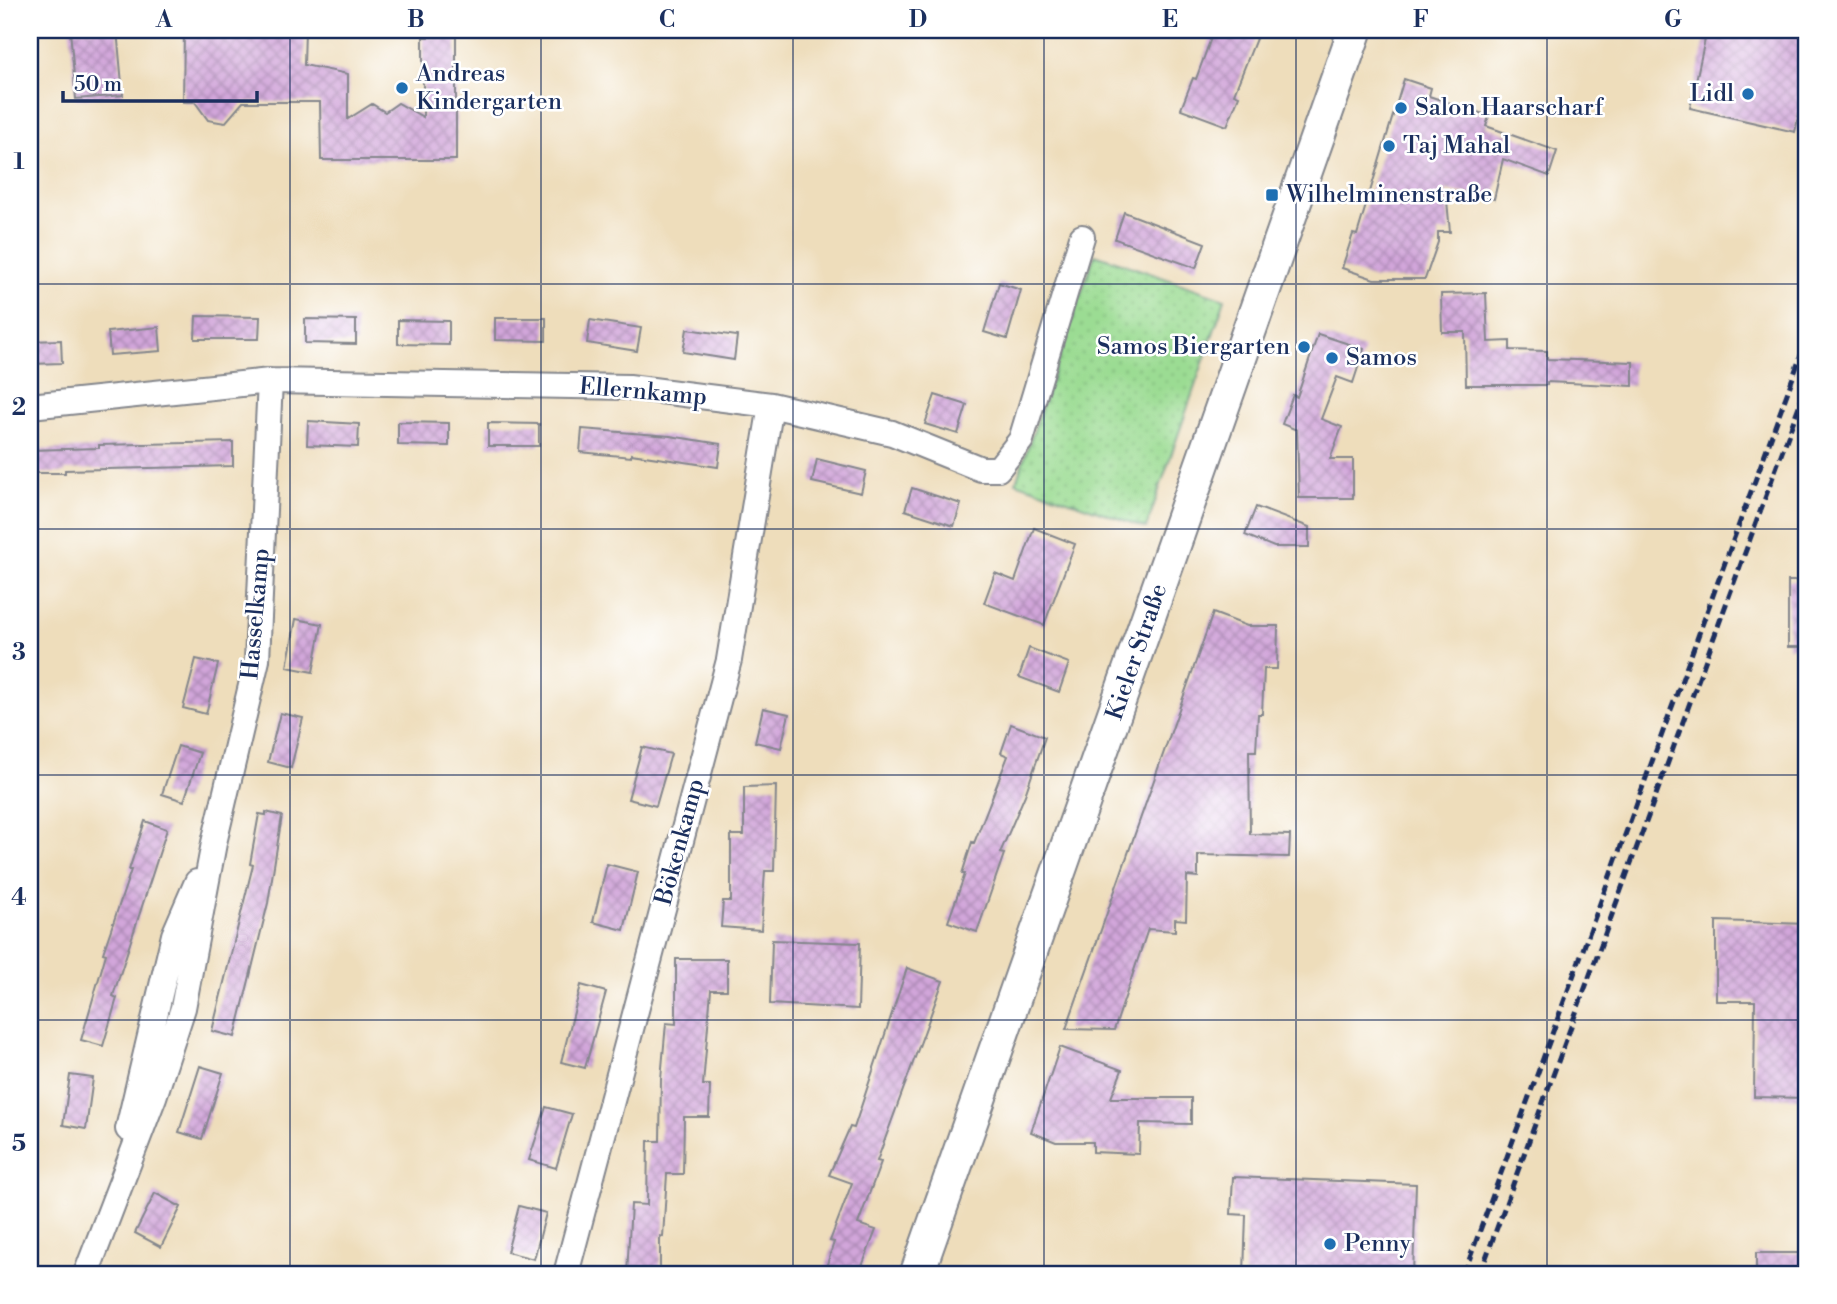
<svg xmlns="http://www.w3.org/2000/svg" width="1837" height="1304" viewBox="0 0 1837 1304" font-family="'Libre Bodoni',serif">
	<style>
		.park { fill: url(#park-dots); stroke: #5b8678; stroke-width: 2 }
		.building { fill: url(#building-cross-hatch) }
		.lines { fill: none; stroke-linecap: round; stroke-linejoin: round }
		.street-casing { stroke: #84868c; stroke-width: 28 }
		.secondary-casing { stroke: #84868c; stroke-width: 37 }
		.street { stroke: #fff; stroke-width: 24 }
		.secondary { stroke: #fff; stroke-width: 33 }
		.rail { stroke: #1b2f5e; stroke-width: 5; stroke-dasharray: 10 5; stroke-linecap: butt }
		.grid { fill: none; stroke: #1b2f5e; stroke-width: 2; stroke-opacity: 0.55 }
		.poi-dot { fill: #1f6fb2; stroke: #fff; stroke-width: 2.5 }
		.labels { text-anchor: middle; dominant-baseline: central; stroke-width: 5; stroke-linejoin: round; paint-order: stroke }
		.poi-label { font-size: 24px; fill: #1b2f5e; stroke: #fff; text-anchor: start }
		.street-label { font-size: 24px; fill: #1b2f5e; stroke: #fff }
		.neatline { fill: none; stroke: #1b2f5e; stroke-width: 2.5 }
		.grid-label { font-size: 23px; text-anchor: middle; font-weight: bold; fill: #1b2f5e }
	</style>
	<defs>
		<pattern id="park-dots" width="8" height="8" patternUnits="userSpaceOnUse" patternTransform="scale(1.75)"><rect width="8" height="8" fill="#9bdc93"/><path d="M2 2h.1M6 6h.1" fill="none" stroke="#85bd81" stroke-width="1.8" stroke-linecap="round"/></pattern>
		<pattern id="building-cross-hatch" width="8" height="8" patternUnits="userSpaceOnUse" patternTransform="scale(1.75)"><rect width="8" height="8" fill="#d2a6da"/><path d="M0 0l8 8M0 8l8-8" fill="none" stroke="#aa88b4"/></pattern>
	</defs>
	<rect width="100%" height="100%" fill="#fff"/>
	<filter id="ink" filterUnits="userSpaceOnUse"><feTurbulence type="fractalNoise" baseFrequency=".0143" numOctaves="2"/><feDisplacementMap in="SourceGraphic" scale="14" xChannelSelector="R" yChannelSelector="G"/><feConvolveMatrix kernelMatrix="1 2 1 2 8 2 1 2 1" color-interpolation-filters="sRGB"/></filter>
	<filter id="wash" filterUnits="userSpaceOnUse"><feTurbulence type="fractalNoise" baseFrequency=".00686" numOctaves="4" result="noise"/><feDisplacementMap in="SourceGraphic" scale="28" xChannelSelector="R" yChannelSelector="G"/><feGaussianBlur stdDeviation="1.57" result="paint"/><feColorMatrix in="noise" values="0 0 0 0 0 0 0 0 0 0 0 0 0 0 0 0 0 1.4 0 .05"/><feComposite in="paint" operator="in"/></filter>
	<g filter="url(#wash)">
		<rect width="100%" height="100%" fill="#edb"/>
		<path class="park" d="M1095 254 1225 299 1146 528 1016 482Z"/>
		<g id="blocks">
			<path class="building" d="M70 30H117L123 95 76 99Z
				M184 30H305L304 65 348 74V119L372 104 385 112 398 103 423 117V37H456V160H321L320 102H243L225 123 208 120 195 102H183Z
				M1214 30H1239L1257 36 1234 94 1239 96 1227 126 1181 109 1193 78 1196 79Z
				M1707 30H1807V79L1795 132 1690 108Z
				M1404 79 1431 88 1429 96 1489 116 1486 126 1557 151 1549 176 1503 159 1494 199 1446 190 1450 232H1438V242L1425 279H1374L1342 268 1353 234 1357 235Z
				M1124 212 1205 243 1196 268 1115 239Z
				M999 283 1021 290 1007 339 984 332Z
				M1486 293 1488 342 1510 341V350L1547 351V359L1633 362V386L1547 382V385H1466L1465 332H1442L1441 294Z
				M196 316 260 317 259 339H195Z
				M495 318H546V341L495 340Z
				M305 319 356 320V344L305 343Z
				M398 320 449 321V345L398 344Z
				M590 320 641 328 637 351 587 343Z
				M159 327 161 351 110 355 108 332Z
				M687 329 737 336 734 360 683 352Z
				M1318 334 1364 349 1353 383 1337 377 1321 419 1342 427 1330 459H1353V498H1299L1297 430 1282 424 1293 395 1297 397Z
				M61 340 62 363 30 364V341Z
				M935 395 967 405 958 434 925 424Z
				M308 421 359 424 358 447 307 445Z
				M398 422 449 423V446L398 445Z
				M488 423 539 424V446H488Z
				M582 429 670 436 721 444 718 467 631 454V457L580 452Z
				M233 442V466L65 470V473H30V450L99 448V445Z
				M817 459 866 471 861 493 812 482Z
				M912 488 961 504 954 526 905 510Z
				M1256 507 1309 527V547H1274L1245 535Z
				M1034 528 1075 544 1044 625 984 603 995 573 1015 581Z
				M1788 581H1807V647H1788Z
				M1213 613 1247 626H1278L1277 669H1264L1262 714H1258L1256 751H1249L1250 834 1290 835 1289 857 1198 855V877L1187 876 1186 920 1175 919V931L1148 929 1114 1030 1066 1029Z
				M296 619 322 624 313 672 287 667Z
				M1029 648 1069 663 1059 692 1019 677Z
				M196 659 218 664 206 714 183 708Z
				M763 708 789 714 781 748 755 742Z
				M280 713 303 718 291 768 268 762Z
				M1011 724 1045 737 1025 795 1000 853 1004 854 977 932 948 922 965 874H962L972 842 974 843 1008 756 1001 753Z
				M178 746 200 753 184 801 162 794Z
				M642 747 671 754 656 806 628 799Z
				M776 786 774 871H765L761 930 721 927 723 901H731V835H744V787Z
				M266 812 282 816 268 903 235 1037 212 1031 253 865 250 864 259 814 266 815Z
				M145 821 167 829 113 996 117 998 103 1046 81 1040 106 954 103 953 131 870H129Z
				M607 864 638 872 624 930 593 922Z
				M1716 921 1807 924V1098L1754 1097 1755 1001H1716Z
				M772 940 860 943 858 1009 770 1004Z
				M676 959H727V990H711L703 1085H710L709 1117H684L683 1174H667L663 1237 660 1236V1274H627L631 1204 647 1205 648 1141H660L661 1079 666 1023 676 1024Z
				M907 968 943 981 877 1161 881 1162 858 1224 876 1230 859 1274H824L834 1242 830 1241 852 1183 829 1175 850 1127 854 1128Z
				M581 985 606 992 585 1068 561 1062Z
				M1060 1047 1122 1070 1111 1098H1191V1124L1140 1123 1139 1154 1093 1152V1142H1056L1031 1132Z
				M200 1066 223 1073 202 1139 179 1132Z
				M70 1075 93 1078 86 1129 63 1125Z
				M546 1107 572 1114 556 1168 529 1160Z
				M1233 1177 1416 1184 1413 1274H1244L1246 1215 1231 1214Z
				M155 1193 181 1207 161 1247 135 1233Z
				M519 1206 546 1213 534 1259 507 1252Z
				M1756 1253H1807V1274H1756Z"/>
		</g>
	</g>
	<g filter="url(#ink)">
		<use href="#blocks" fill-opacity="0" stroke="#84868c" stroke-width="2"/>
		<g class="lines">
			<defs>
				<path id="street" d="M30 406 270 381 629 387 771 405 892 433 981 469H998L1021 440 1082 237
					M128 1129 174 935 197 882
					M86 1274 154 1097 183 1008 214 843 257 660 270 381
					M566 1274 729 660 771 405"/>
				<path id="secondary" d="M917 1274 1355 30"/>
			</defs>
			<use href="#street" class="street-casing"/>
			<use href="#secondary" class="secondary-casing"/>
			<use href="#street" class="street"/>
			<use href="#secondary" class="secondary"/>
			<path class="rail" d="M1464 1274 1807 339
				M1480 1274 1807 384"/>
		</g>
	</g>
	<path class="grid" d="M290 30V1274M541 30V1274M793 30V1274M1044 30V1274M1296 30V1274M1547 30V1274M30 284H1807M30 529H1807M30 775H1807M30 1020H1807"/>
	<g class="poi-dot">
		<circle cx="402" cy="88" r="7"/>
		<circle cx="1748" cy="94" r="7"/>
		<circle cx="1401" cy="108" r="7"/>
		<circle cx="1389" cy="146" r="7"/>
		<rect x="1265" y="188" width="14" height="14" rx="3.5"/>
		<circle cx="1304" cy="347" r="7"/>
		<circle cx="1332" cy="358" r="7"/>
		<circle cx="1330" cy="1244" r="7"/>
	</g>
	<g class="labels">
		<g class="poi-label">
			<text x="416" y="74">Andreas<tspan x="416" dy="28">Kindergarten</tspan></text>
			<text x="1734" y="94" text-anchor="end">Lidl</text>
			<text x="1415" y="108">Salon Haarscharf</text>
			<text x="1403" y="146">Taj Mahal</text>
			<text x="1286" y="195">Wilhelminenstraße</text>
			<text x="1290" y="347" text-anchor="end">Samos Biergarten</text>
			<text x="1346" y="358">Samos</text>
			<text x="1344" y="1244">Penny</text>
		</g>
		<g class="street-label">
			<text transform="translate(643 392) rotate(5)">Ellernkamp</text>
			<text transform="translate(256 614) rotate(-85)">Hasselkamp</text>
			<text transform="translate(1137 652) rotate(-71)">Kieler Straße</text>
			<text transform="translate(680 842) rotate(-75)">Bökenkamp</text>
		</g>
	</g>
	<rect width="1837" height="1304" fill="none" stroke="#fff" stroke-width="77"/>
	<path d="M63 91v10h194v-10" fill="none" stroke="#1b2f5e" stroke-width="3.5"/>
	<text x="74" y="91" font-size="21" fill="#1b2f5e" stroke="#ffffff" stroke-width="5" paint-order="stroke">50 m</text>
	<rect x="38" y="38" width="1760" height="1228" class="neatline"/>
	<g class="grid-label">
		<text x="164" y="27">A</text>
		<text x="416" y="27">B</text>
		<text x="667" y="27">C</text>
		<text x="918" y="27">D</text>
		<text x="1170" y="27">E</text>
		<text x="1421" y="27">F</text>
		<text x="1673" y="27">G</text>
		<text x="19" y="169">1</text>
		<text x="19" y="415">2</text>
		<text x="19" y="660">3</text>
		<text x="19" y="905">4</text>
		<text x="19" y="1151">5</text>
	</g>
</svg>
